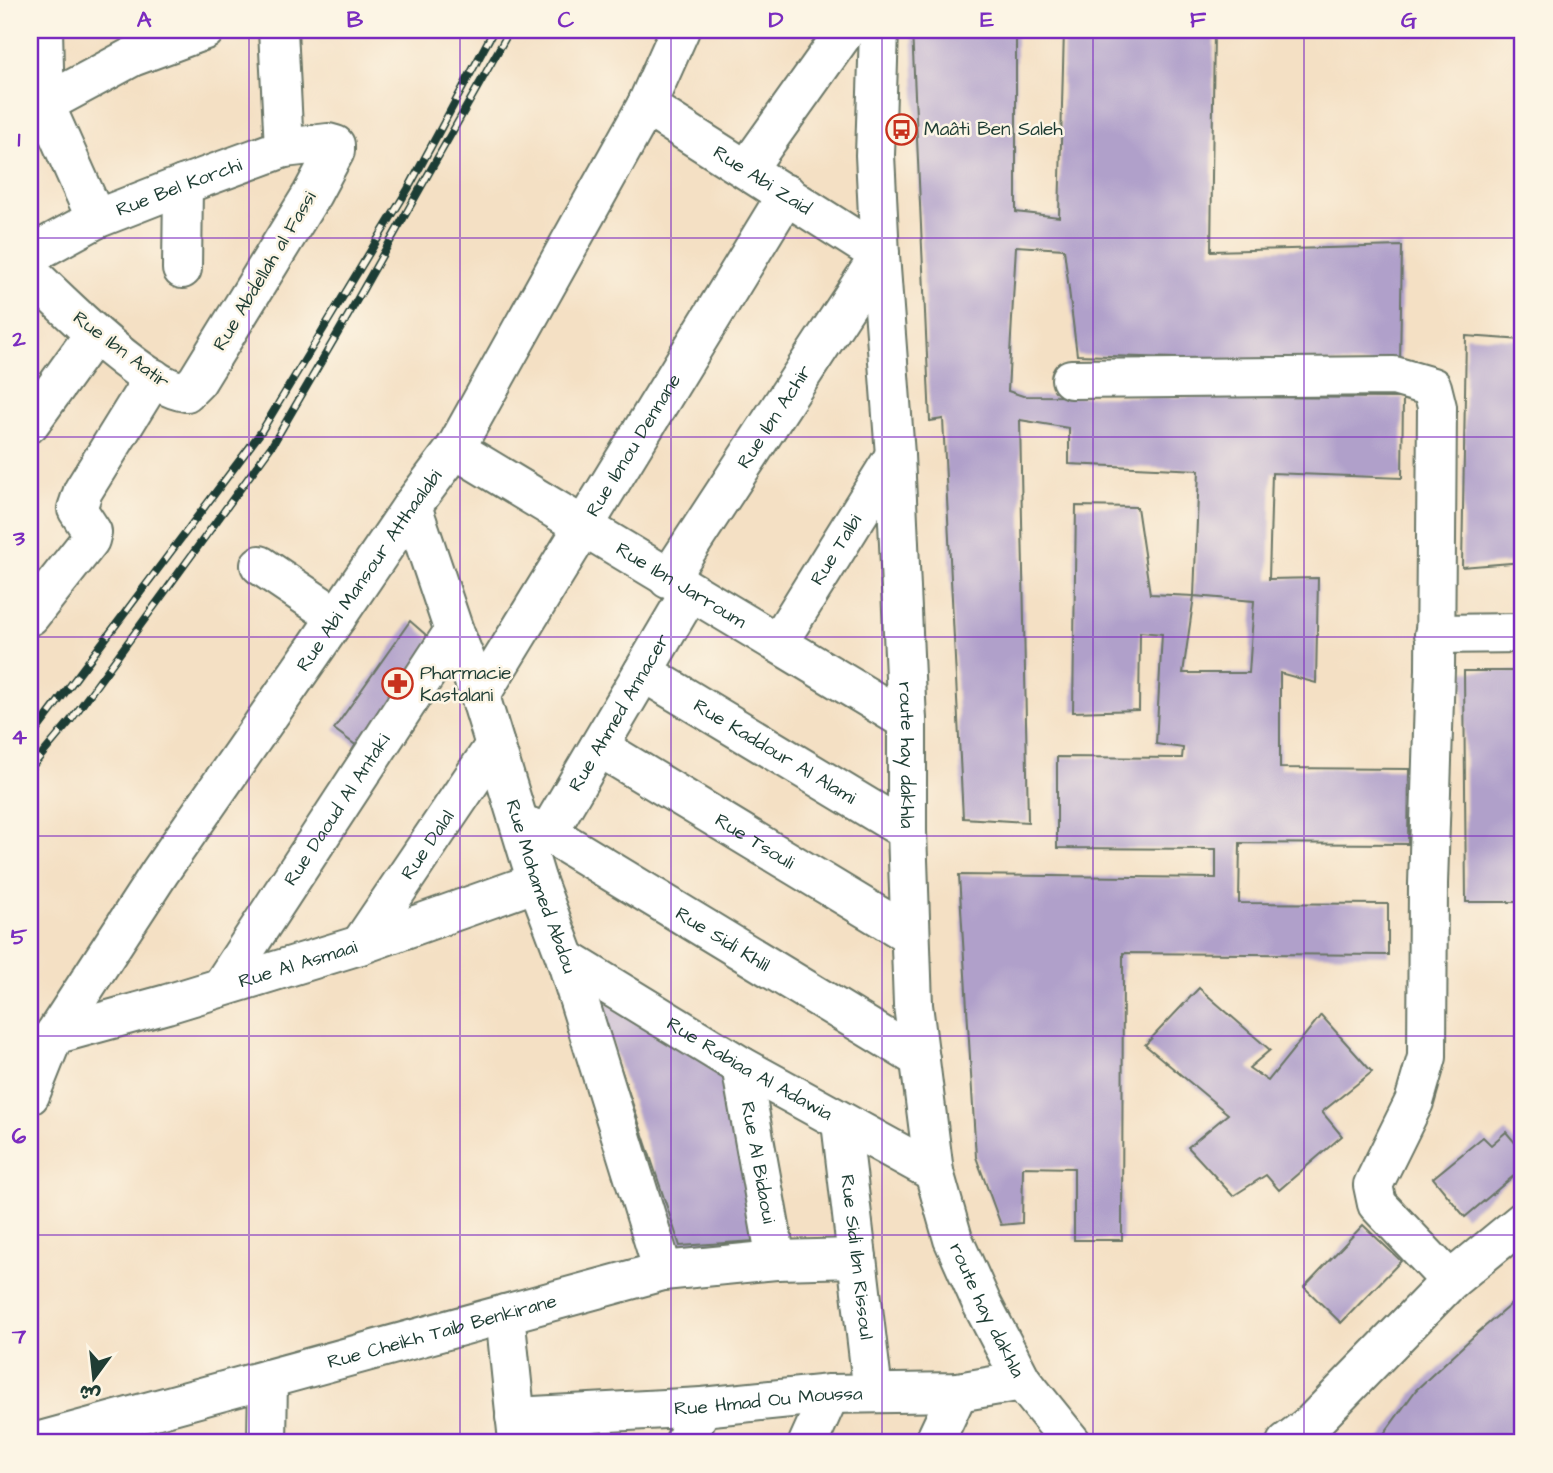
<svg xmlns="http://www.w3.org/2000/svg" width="1553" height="1473" viewBox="0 0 1553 1473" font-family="'Architects Daughter','Playpen Sans Arabic',sans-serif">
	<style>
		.building { fill: #b0a0ca; fill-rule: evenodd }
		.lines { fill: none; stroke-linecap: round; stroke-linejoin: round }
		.minor-casing { stroke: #6a7666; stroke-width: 42 }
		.minor { stroke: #fff; stroke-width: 38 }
		.rail-casing { stroke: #1f3d34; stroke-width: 8 }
		.rail { stroke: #fcf5e5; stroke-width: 5; stroke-dasharray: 16; stroke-linecap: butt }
		.grid { fill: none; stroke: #7b2cbf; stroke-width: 2; stroke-opacity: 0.55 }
		.labels { text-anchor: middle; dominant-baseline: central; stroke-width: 5; stroke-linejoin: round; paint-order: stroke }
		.poi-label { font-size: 19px; fill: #1f3d34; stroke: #fcf5e5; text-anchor: start }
		.street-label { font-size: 19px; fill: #1f3d34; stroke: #fcf5e5 }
		.neatline { fill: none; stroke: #7b2cbf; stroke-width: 2.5 }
		.grid-label { font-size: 23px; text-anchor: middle; font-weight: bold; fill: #7b2cbf }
	</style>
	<rect width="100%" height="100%" fill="#fcf5e5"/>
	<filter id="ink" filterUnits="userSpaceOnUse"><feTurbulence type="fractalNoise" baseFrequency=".0143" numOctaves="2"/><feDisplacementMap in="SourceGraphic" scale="14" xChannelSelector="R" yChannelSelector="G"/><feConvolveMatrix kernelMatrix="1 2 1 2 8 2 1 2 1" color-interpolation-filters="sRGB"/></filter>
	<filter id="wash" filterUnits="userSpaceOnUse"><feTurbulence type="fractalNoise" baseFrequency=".00686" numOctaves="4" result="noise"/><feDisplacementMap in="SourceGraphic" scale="28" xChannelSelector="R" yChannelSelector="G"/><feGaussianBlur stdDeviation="1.57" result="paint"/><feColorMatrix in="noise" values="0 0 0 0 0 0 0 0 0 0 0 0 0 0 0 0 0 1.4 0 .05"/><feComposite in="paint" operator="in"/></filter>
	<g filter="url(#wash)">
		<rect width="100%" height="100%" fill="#f4e0c4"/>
		<g id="blocks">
			<path class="building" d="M912 30H1016V212L1059 217 1064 30H1214L1211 251 1402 246 1400 365 1077 355 1064 249 1016 246 1008 391 1023 396 1403 398 1402 478 1272 473 1269 579 1318 578 1316 683 1280 673V768L1409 769 1408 844 1240 843 1239 903 1388 904V955L1123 953 1122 1240H1074V1168L1023 1167 1022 1223 1001 1225 976 1157 959 875 1216 878V849L1057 848V757L1182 758 1183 748 1156 744 1162 634 1140 632 1139 710 1073 712 1076 506 1137 507 1150 594 1194 596 1199 470 1069 464V428L1020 420 1028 822 963 818 943 419 930 421ZM1194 596 1254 601 1249 673H1183Z
				M1466 336 1523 340V562L1462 567Z
				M410 621 434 642 361 749 334 729Z
				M1464 671H1523V902H1466Z
				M1199 988 1270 1050 1249 1068 1268 1081 1321 1015 1372 1072 1322 1112 1342 1136 1279 1190 1266 1175 1233 1196 1188 1147 1228 1114 1145 1045Z
				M597 997 741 1066 755 1241 680 1246Z
				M1506 1132 1523 1152V1168L1465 1217 1433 1178 1483 1137 1491 1145Z
				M1363 1225 1401 1261 1341 1323 1304 1287Z
				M1523 1294V1443L1488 1441 1380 1443 1378 1442 1416 1390 1476 1334Z"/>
		</g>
	</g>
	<g filter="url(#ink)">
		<use href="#blocks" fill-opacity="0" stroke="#6a7666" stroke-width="2"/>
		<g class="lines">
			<defs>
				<g id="minor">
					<path d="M43 30 45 105 96 219"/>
					<path d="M278 30 284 148"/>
					<path id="s1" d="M879 30 875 155 880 255 895 455 907 721V831L913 1005 934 1172 953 1239 982 1304 1022 1381 1072 1443"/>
					<path id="s2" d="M646 106 880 255"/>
					<path d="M30 112 132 57 205 30"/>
					<path d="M747 169 846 30"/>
					<path id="s3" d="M30 255 96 219 183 185 284 148 328 143 335 145V151L312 194 197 381 186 392C145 388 61 303 30 273"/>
					<path d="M182 269 183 185"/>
					<path d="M1071 379 1394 376 1432 387 1437 407 1435 669 1428 884 1427 1057 1414 1102 1373 1185 1377 1204 1450 1281"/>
					<path d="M30 423 94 334"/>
					<path id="s4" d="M455 449 907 721"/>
					<path id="s5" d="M412 506 454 631 480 696 537 882 566 959 663 1271"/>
					<path d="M260 565 337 617"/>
					<path id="s6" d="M668 579 880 255"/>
					<path d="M30 616 90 540 92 532 77 509 83 491 153 378"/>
					<path d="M1434 634 1523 633"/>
					<path id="s7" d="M778 643 895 455"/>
					<path id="s8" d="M643 672 907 831"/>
					<path id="s9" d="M480 696 787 194"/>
					<path id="s10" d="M599 747 910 935"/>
					<path id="s11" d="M521 824 548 833 920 1059"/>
					<path id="s12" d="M548 833 690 592"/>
					<path id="s13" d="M360 945 495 745"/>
					<path id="s14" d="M566 959 741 1066 934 1172"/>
					<path id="s15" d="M221 987 454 631"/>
					<path id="s16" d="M54 1035 167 1004 360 945 537 882"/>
					<path id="s17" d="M741 1066 776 1260"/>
					<path id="s18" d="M30 1095 54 1035 160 872 317 646 412 506 455 449 646 106 680 30"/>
					<path id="s19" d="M841 1122 873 1393"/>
					<path d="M505 1314 518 1441"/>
					<path id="s20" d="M515 1417 702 1407 830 1394 958 1392 1022 1381"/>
					<path id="s21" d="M33 1443 663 1271 776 1260 857 1258"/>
					<path d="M267 1443 268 1379"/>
					<path d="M684 1443 702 1407"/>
					<path d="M808 1443 830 1394"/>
					<path d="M934 1443 958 1392"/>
					<path d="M1286 1443 1311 1424 1450 1281 1523 1221"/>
				</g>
			</defs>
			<use href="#minor" class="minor-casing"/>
			<use href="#minor" class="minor"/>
			<defs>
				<path id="rail" d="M30 739 261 432 408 189 494 30
					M30 769 71 720 273 444 349 314 510 30"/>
			</defs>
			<use href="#rail" class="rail-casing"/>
			<use href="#rail" class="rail"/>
		</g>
	</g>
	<path class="grid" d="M249 30V1443M460 30V1443M671 30V1443M882 30V1443M1093 30V1443M1304 30V1443M30 238H1523M30 437H1523M30 637H1523M30 836H1523M30 1036H1523M30 1235H1523"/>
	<defs>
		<symbol id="bus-ring" viewBox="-11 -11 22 22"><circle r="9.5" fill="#fcf5e5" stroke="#c8321e" stroke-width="1.5"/><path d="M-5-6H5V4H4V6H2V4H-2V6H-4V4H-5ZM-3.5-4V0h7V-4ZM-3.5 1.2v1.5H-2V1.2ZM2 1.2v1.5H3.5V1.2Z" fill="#c8321e"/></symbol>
		<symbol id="pharmacy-ring" viewBox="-11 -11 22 22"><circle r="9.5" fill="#fcf5e5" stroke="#c8321e" stroke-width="1.5"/><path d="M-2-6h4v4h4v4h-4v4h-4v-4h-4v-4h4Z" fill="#c8321e"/></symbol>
	</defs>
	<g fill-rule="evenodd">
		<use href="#bus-ring" x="884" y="112" width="35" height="35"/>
		<use href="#pharmacy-ring" x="380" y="666" width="35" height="35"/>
	</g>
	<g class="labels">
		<g class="poi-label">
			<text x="924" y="129">Maâti Ben Saleh</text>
			<text x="420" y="673">Pharmacie<tspan x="420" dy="22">Kastalani</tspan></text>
		</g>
		<g class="street-label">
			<text stroke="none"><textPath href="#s2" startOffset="138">Rue Abi Zaid</textPath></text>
			<text stroke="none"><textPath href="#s3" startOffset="164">Rue Bel Korchi</textPath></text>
			<text transform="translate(265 271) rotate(-59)">Rue Abdellah al Fassi</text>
			<text transform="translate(121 350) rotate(37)">Rue Ibn Aatir</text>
			<text stroke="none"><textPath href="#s6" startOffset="194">Rue Ibn Achir</textPath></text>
			<text stroke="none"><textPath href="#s9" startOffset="294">Rue Ibnou Dennane</textPath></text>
			<text stroke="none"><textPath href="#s7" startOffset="110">Rue Talbi</textPath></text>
			<text stroke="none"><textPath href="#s18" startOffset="626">Rue Abi Mansour Atthaalabi</textPath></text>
			<text stroke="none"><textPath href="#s4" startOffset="264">Rue Ibn Jarroum</textPath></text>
			<text stroke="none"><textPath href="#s12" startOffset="140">Rue Ahmed Annacer</textPath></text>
			<text stroke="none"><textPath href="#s8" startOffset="154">Rue Kaddour Al Alami</textPath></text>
			<text stroke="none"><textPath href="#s1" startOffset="726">route hay dakhla</textPath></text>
			<text stroke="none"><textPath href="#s15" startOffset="212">Rue Daoud Al Antaki</textPath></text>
			<text stroke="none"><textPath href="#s10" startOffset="182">Rue Tsouli</textPath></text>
			<text stroke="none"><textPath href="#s13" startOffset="121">Rue Dalal</textPath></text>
			<text stroke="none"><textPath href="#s5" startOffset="402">Rue Mohamed Abdou</textPath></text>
			<text stroke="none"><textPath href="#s11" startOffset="233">Rue Sidi Khlil</textPath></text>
			<text stroke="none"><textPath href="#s16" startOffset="254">Rue Al Asmaai</textPath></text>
			<text stroke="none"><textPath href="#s14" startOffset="214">Rue Rabiaa Al Adawia</textPath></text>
			<text stroke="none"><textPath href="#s17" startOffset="98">Rue Al Bidaoui</textPath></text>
			<text stroke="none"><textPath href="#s19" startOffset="136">Rue Sidi Ibn Rissoul</textPath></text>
			<text stroke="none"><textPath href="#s1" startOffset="1293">route hay dakhla</textPath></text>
			<text stroke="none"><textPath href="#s21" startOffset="424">Rue Cheikh Taib Benkirane</textPath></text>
			<text stroke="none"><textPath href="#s20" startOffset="254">Rue Hmad Ou Moussa</textPath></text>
		</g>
	</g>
	<rect width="1553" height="1473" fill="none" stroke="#fcf5e5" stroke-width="77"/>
	<g transform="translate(94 1378) rotate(195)" stroke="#fcf5e5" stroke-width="5" paint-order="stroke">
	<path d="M0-5L12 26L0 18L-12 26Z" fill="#1f3d34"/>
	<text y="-10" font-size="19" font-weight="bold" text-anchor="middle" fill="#1f3d34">ش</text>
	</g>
	<rect x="38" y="38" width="1476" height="1396" class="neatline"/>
	<g class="grid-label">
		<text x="144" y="27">A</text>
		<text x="355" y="27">B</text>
		<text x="566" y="27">C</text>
		<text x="776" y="27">D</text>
		<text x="987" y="27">E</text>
		<text x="1198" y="27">F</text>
		<text x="1409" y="27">G</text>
		<text x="19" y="146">1</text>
		<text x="19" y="346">2</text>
		<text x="19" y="545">3</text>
		<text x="19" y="744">4</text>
		<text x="19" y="944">5</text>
		<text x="19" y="1143">6</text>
		<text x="19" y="1343">7</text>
	</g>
</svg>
